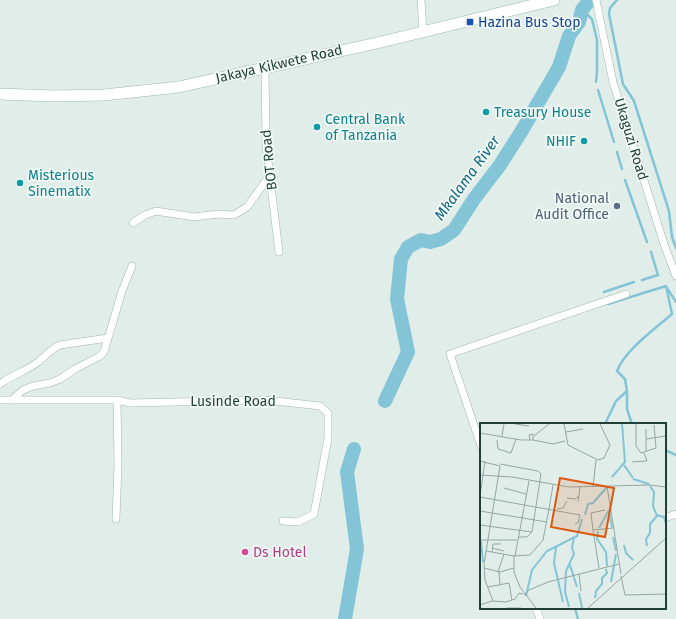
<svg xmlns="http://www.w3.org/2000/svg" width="676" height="619" viewBox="0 0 676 619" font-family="'Fira Sans',sans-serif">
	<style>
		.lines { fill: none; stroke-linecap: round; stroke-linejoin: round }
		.stream { stroke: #83c5d7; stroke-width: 2.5 }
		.river { stroke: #83c5d7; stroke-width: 14 }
		.street-casing { stroke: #a2b5b0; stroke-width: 8 }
		.secondary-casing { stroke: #9db9b1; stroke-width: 12 }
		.street { stroke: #fff; stroke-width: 7 }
		.secondary { stroke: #fff; stroke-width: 11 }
		.transit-dot { fill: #1a4fb4; stroke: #f1f9f5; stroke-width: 1.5 }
		.culture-dot { fill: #0f9aa8; stroke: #f1f9f5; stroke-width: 1.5 }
		.service-dot { fill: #5c6f8a; stroke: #f1f9f5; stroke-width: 1.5 }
		.hotel-dot { fill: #d1479c; stroke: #f1f9f5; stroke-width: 1.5 }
		.labels { text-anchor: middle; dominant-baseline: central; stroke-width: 3.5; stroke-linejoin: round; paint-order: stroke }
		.transit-label { font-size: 14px; fill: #164399; stroke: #f1f9f5; text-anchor: start }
		.street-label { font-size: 14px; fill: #1f3f38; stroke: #f1f9f5 }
		.culture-label { font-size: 14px; fill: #0d838f; stroke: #f1f9f5; text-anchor: start }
		.service-label { font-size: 14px; fill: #4e5e75; stroke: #f1f9f5; text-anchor: end }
		.hotel-label { font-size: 14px; fill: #b23c85; stroke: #f1f9f5; text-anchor: start }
		.water-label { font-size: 15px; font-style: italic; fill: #146780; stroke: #f1f9f5 }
		.inset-river { fill: none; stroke: #83c5d7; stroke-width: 2 }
		.inset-road { fill: none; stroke: #93a7a2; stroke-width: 1 }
		.view { fill: #de580e; fill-opacity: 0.15; stroke: #de580e; stroke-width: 2 }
		.inset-edge { fill: none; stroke: #1f3f38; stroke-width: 2 }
	</style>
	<rect width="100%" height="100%" fill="#e0ede8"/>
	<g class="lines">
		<path class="stream" d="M617 0 610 8 609 14 623 84 634 101 669 211 672 237 676 248
			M582 10 592 19 597 40V72L596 82
			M598 90 614 142
			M617 152 622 169
			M625 180 647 242
			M642 280 658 275 651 252
			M667 288 676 302
			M604 292 634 282
			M608 304 666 286
			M627 391V409L632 424
			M605 424 616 401 627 391 625 379 617 371C625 350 655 329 672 314L666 286
			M665 450 676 455
			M575 608 578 619"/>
		<path class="river" d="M385 401 408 352 397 299 401 259 408 247 421 240 430 242 441 239 454 230 474 199 500 165 521 132 559 67 569 36 579 22 582 10 588 2
			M345 619 357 549 347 472 354 449"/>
		<defs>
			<path id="street" d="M421 0 423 32
				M596 0 613 82 664 244 676 276
				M265 67 266 145 279 252
				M133 223 145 215 156 211 194 217 218 214 234 215 247 207 270 175
				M0 384C12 375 26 371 38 362 46 356 49 350 60 345L108 338
				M0 400H117L130 403 266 400 320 406 328 413V438L314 514 298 522 283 521
				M12 400 23 390 33 386 50 383 60 379 75 369 100 356 104 352 122 291 132 266
				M481 446 450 354 626 294
				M665 518 676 514
				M116 519 118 465 117 400
				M536 608 540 619"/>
			<path id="secondary" d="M0 94 53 96 104 95 179 87 377 43 554 0"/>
		</defs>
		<use href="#street" class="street-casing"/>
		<use href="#secondary" class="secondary-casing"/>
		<use href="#street" class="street"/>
		<use href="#secondary" class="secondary"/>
	</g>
	<rect class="transit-dot" x="466" y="18" width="8" height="8" rx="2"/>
	<g class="culture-dot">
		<circle cx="486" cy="112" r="4"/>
		<circle cx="317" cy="127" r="4"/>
		<circle cx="584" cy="141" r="4"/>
		<circle cx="20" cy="183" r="4"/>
	</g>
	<circle class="service-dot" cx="617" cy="206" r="4"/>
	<circle class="hotel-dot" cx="245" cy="552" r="4"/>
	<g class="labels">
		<g class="transit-label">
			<text x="478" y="22">Hazina Bus Stop</text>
		</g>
		<g class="street-label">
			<text transform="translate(279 64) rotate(-13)">Jakaya Kikwete Road</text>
			<text transform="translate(631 139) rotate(73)">Ukaguzi Road</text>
			<text transform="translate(269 160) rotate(-96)">BOT Road</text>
			<text x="233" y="401">Lusinde Road</text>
		</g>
		<g class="culture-label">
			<text x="494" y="112">Treasury House</text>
			<text x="325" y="119">Central Bank<tspan x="325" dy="16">of Tanzania</tspan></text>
			<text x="576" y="141" text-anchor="end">NHIF</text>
			<text x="28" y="175">Misterious<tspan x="28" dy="16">Sinematix</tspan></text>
		</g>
		<g class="service-label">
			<text x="609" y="198">National<tspan x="609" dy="16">Audit Office</tspan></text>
		</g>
		<g class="hotel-label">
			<text x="253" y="552">Ds Hotel</text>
		</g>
		<g class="water-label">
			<text transform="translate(467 178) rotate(-54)">Mkalama River</text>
		</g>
	</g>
	<g transform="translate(480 423)">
		<rect width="186" height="186" fill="#e0ede8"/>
		<path class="inset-river" d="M144 42 153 55M132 54 145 39 142 1M153 56 169 61M129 90 132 104M105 92 108 81 113 80 127 64M177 92 184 94 186 101M119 105 129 87M118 108 117 116 126 129 127 143M133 114 136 128M1 118 3 139M144 122 146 130 153 137M167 123 166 116 170 110V101L177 93 173 83 174 69 170 63M76 124 74 140 83 179M90 142 97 164M131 159 136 131M99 170 102 185M46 173 52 147 67 128 97 113 102 96M115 175 116 168 122 161V155L127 150 126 146M89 184 85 169 86 148 94 131 92 125 94 114"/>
		<path class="inset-road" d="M35 1 49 3M84 1 88 22 118 37 124 35 130 22 120 1M156 1V23L161 30 176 25 174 2M166 6V29M86 9 103 6M0 10 41 17H53V11L49 12 50 17M22 13 24 1M54 13 69 1M166 16 186 13M17 17 18 26 31 30 36 16M53 17 73 21 85 18M0 38 20 43 4 141 5 157 13 178M152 39 167 38 164 30M20 41 58 48 61 51 52 109 47 114H38M0 52 32 54 89 64 170 62 186 64M127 63 141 151M113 64 116 37M24 65 46 71M0 73 5 38M0 74 100 92 98 100 95 101M87 75 95 76 99 73M98 79 100 64M69 86 73 62M77 86 83 85 87 78M0 88 67 99M0 102 52 109M113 107 111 90 125 87M0 117H37M12 125 24 128M6 128 34 133V149L40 164 56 185M12 129 13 121H21M34 133 50 132 63 117 69 86M35 133 49 58M4 145 20 149 34 145M119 145 113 107 133 105M18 149 24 131M19 149 20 161M99 151 101 168M141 153 145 172 186 171M8 164 29 160 32 177M44 172 49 167 68 159 139 141M0 182 12 178 26 179 35 176 39 170 43 171M27 185H41M108 185 186 115"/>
		<path class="view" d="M80 55 134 65 125 114 71 104Z"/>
		<rect width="186" height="186" class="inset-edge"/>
	</g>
</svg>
